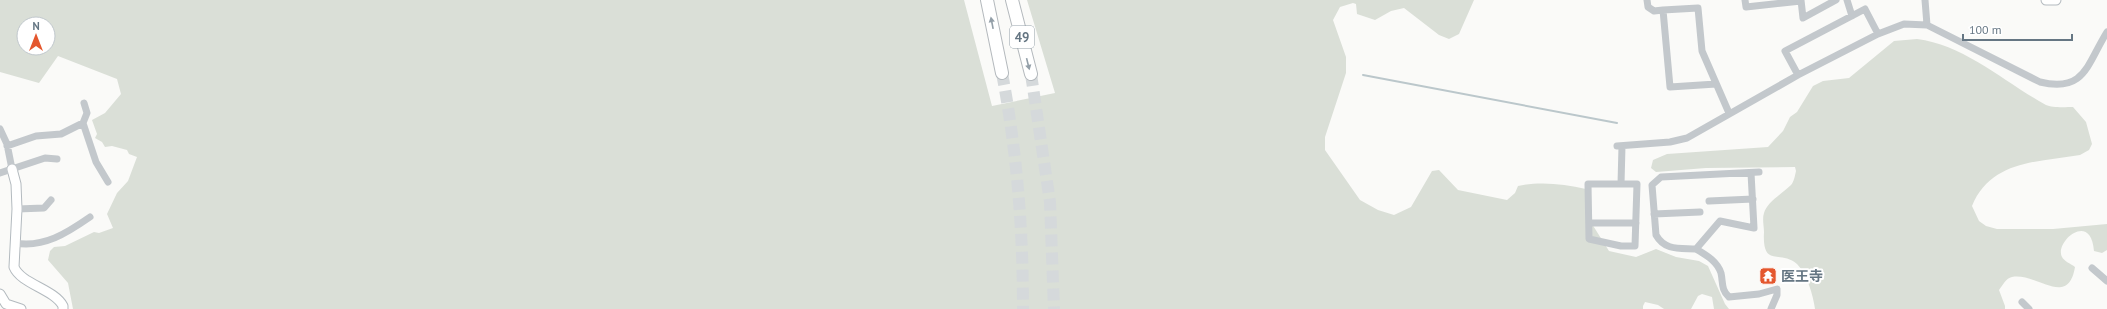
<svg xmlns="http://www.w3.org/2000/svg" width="2107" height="309" viewBox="0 0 2107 309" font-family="'PT Sans','Noto Sans JP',sans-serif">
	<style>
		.green { fill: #dadfd7; fill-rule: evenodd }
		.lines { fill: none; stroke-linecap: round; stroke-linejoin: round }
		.stream { stroke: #bbc7cb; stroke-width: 2 }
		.highway-tunnel { stroke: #d5d9db; stroke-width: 12; stroke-dasharray: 12 6; stroke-linecap: butt }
		.secondary-casing { stroke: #b3babf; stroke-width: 11 }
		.highway-casing { stroke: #b4b9bd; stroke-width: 14 }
		.street { stroke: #c3c8cc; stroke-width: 7 }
		.secondary { stroke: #fff; stroke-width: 9 }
		.highway { stroke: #fff; stroke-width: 12 }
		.oneway { fill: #939fa8 }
		.labels { text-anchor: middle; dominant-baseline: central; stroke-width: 4; stroke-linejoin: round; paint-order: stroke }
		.shield { fill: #fff; stroke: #939fa8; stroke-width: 1 }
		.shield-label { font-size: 13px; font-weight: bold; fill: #657683 }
		.poi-label { font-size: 14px; font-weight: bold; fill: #657683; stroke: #fff; text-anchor: start }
	</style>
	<rect width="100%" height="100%" fill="#fafaf8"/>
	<path class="green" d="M0 0H964L992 106 1055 93 1027 0H1474L1459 34 1449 39 1439 35 1404 8 1391 11 1375 20 1357 14 1356 4 1353 3 1340 7 1333 20 1346 57V73L1325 137V150L1360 200 1378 210 1394 215 1411 207 1432 171 1439 170 1458 190 1507 200 1515 193 1518 186C1541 181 1563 184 1586 189L1592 224 1609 251 1636 257 1656 249 1676 257 1699 261 1708 266 1725 304 1729 309H1714L1712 297 1702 294 1698 296 1691 309H1664L1658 305 1645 302 1643 306V309H73L68 283 48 260 50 251 54 247 65 246 94 232 99 233 113 228 107 214 117 193 128 181 137 157 129 154 127 150 112 146 105 147 102 142 95 138 97 134 92 120 105 113 121 94 117 79 58 56 39 83 0 72ZM24 24H48V48H24Z
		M1917 39C1965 45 2004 82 2046 105 2052 108 2066 107 2073 107L2086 122 2092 144 2089 150 2080 155C2039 162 1991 160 1972 206L1979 221 1986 226 1997 229H2053L2107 224V250L2102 253 2094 251C2091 210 2054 242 2062 257 2064 261 2071 264 2075 267 2068 309 2036 272 2012 277 2006 278 2003 285 1999 290L2005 306V309H1815C1813 295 1807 274 1797 264 1780 249 1762 269 1764 232 1764 226 1762 219 1764 213 1767 202 1783 193 1791 185 1794 182 1795 175 1796 171L1795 167 1706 168 1656 172 1651 168 1653 160 1667 154 1768 147 1783 131 1790 117 1797 112 1813 86 1823 81 1849 78 1894 41Z"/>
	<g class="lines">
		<path class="stream" d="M1363 75 1617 123"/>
		<path class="highway-tunnel" d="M1002 73C1017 152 1023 229 1023 309
			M1031 74 1050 202 1054 309"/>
		<defs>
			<path id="secondary" d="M2046 0H2056
				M12 169 16 184 17 209 14 267C21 284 54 289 63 306V309
				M0 294 6 304 21 309"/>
			<path id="highway" d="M987 0 1002 73
				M1012 0 1031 74"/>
		</defs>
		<use href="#secondary" class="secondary-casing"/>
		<use href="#highway" class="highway-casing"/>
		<path class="street" d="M1647 0 1648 7 1654 11 1663 10 1670 87 1716 84
			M1745 0 1746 7 1801 1
			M1801 0 1803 18 1836 0
			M1847 0 1852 16
			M1925 0 1927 25
			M1663 10 1698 8 1702 51 1729 113
			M1798 75 1785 51 1865 9 1878 34
			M83 123 96 162 108 182
			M0 129 7 144 12 169
			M7 146 36 136 61 134 83 123 87 113 84 103
			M1617 146 1670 142 1687 138 1798 75 1878 34 1904 24 1927 25 2040 82C2085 93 2087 64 2107 32
			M0 173 45 158 57 159
			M1751 173 1754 228 1720 221 1696 249C1680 248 1665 251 1656 235L1652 185 1661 177 1759 172
			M1621 184H1588L1589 239 1621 246H1635L1637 184H1621L1622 146
			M1709 201 1753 199
			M17 209 44 208 51 200
			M1654 214 1700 212
			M1589 223H1636
			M15 243C44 248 67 233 90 217
			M1696 249C1706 255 1717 261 1721 273 1723 282 1721 290 1729 297L1759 294 1777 289V295L1771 309
			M2092 268 2107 281
			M2022 302 2029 309"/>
		<use href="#secondary" class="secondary"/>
		<use href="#highway" class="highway"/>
	</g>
	<defs><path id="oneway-solid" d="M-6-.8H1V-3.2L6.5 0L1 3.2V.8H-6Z"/></defs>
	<g class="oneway">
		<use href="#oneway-solid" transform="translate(992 23) rotate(-101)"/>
		<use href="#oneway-solid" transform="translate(1028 64) rotate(76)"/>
	</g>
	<defs>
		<symbol id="temple-square" viewBox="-11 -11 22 22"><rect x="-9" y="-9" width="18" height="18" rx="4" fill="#e4572e" stroke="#fff"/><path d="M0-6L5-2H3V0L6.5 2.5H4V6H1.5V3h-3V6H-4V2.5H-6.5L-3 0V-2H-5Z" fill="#fff"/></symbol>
	</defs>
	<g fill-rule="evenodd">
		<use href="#temple-square" x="1758" y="266" width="20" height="20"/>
	</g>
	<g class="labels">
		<rect class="shield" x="1010" y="26" width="24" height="22" rx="3"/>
		<g class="shield-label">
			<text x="1022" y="37">49</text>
		</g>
		<g class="poi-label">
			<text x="1781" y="276">医王寺</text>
		</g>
	</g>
	<g transform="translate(36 36)"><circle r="19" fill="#ffffff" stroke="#c1c8cd"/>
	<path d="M0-3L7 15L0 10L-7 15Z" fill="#e4572e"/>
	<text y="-6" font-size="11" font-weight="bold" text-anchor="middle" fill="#657683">N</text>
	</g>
	<path d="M1963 34v6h109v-6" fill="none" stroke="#657683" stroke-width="2"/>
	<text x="1969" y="34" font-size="12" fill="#657683" stroke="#ffffff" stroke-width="3" paint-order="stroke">100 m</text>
</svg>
